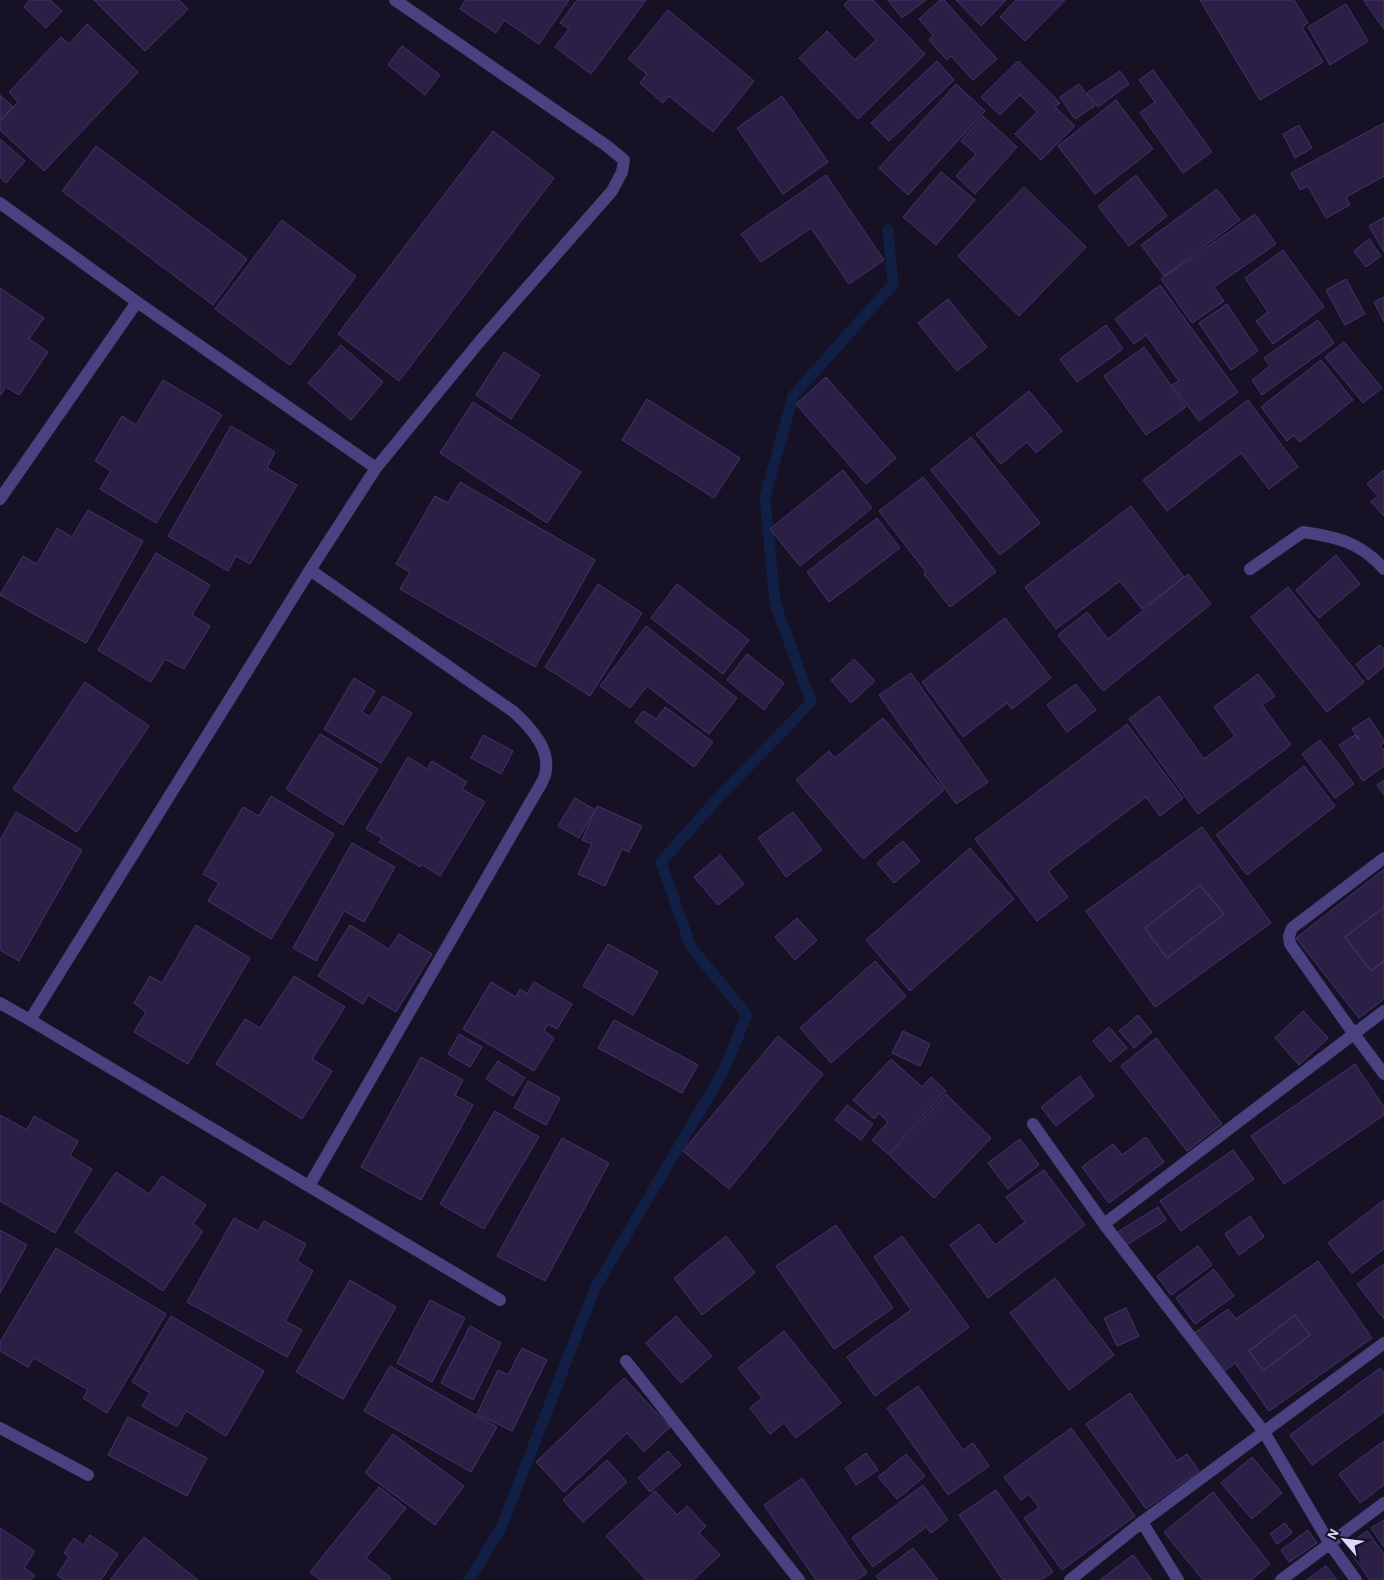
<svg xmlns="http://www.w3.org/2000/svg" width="1384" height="1580" viewBox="0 0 1384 1580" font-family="'Alegreya Sans',sans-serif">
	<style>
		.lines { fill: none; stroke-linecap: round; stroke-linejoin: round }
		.stream { stroke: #111f45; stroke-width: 11 }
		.building { fill: #2b1f45; stroke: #45336f; fill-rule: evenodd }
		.minor { stroke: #4a4180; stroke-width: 12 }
	</style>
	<rect width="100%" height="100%" fill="#171125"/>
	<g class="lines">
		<path class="stream" d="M469 1580 501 1528 596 1286 722 1074 747 1015 691 947 661 862 719 797 811 702 775 603 765 497 793 396 893 284 888 230"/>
	</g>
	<path class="building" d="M30 0H50L62 11 46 28 24 7Z
		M94 0H179L188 9 145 51Z
		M465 0H569L539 44 504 20 496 33 460 9Z
		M577 0H646L591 74 555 47 569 29 560 23Z
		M849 0H873L925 54 858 119 799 58 827 31 855 60 876 40 844 5Z
		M888 0H926L902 18Z
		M940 0H944L997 59 973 80 951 56 947 60 929 40 933 35 919 19Z
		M956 0H1006L981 26Z
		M1016 0H1065L1025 41 1000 17Z
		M1200 0H1294L1308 23 1302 27 1323 62 1260 100Z
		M1365 0H1384V29L1364 1Z
		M1346 4 1368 41 1330 65 1308 27Z
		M668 10 754 81 713 132 669 96 663 103 640 83 647 74 628 59Z
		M87 24 138 72 44 171 0 130V121L18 102 9 92 61 37 69 44Z
		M402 46 440 75 425 95 388 65Z
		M937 61 954 80 889 141 871 123Z
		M1018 61 1060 103 1055 107 1075 126 1041 160 1015 134 1037 112 1020 95 1000 115 981 97Z
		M1153 70 1212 152 1183 173 1140 113 1155 102 1139 80Z
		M1120 71 1129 84 1098 107 1087 93Z
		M956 84 985 111 908 195 879 168Z
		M1079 84 1095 106 1075 119 1060 97Z
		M0 95 13 107 0 121Z
		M782 96 828 162 783 194 737 128Z
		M1116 100 1153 149 1095 194 1058 146Z
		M983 116 1017 147 975 194 956 176 976 154 961 141Z
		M1384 123V176L1346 197 1350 205 1326 218 1308 186 1300 190 1291 173Z
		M1299 125 1312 148 1295 158 1283 134Z
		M493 131 554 178 399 381 338 334Z
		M0 139 25 161 6 183 0 177Z
		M96 146 247 259 213 305 62 191Z
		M941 172 975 200 936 245 903 217Z
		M826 175 884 260 849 284 811 228 761 262 741 234Z
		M1136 175 1167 216 1129 246 1098 206Z
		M1024 187 1086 247 1019 316 958 256Z
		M1217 189 1240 220 1164 276 1141 245Z
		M1255 214 1276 244 1214 287 1224 301 1192 323 1161 279Z
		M1384 217V252L1369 226Z
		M282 220 356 276 290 365 215 309Z
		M1369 239 1381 256 1366 267 1354 251Z
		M1283 250 1324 307 1273 344 1256 321 1268 312 1245 278Z
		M1346 279 1365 314 1345 325 1326 290Z
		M1160 285 1238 392 1199 421 1172 385 1179 381 1146 335 1134 344 1115 319Z
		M0 288 44 318 29 339 48 352 19 395 6 387 0 396Z
		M1384 297V322L1374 302Z
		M948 299 987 347 957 371 918 323Z
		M1227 304 1258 351 1231 370 1199 323Z
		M1318 320 1334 343 1262 395 1252 380 1270 366 1264 358Z
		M1106 325 1123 349 1077 382 1060 359Z
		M1344 342 1382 388 1363 403 1325 357Z
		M341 345 383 382 351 420 308 383Z
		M1144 347 1186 407 1146 435 1104 376Z
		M504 352 540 375 511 419 476 395Z
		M1321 360 1353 400 1300 442 1294 435 1287 441 1261 407Z
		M826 377 896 458 866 484 796 404Z
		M163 380 222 415 156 523 100 489 111 471 95 461 122 416 136 425Z
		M1029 391 1062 431 1036 453 1027 442 1001 464 976 434Z
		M647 399 740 458 714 498 622 440Z
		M1248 400 1298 467 1269 489 1241 453 1167 511 1143 480Z
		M473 402 581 472 547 523 440 453Z
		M231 426 275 452 267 468 297 485 250 564 236 556 228 571 168 536Z
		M971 437 1040 523 1000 555 931 470Z
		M843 470 872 508 800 566 770 529Z
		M1384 470V516L1371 502 1378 496 1367 484Z
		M923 477 996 572 950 607 924 574 926 572 879 511Z
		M460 482 595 560 535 667 400 589 410 572 396 564 435 496 448 503Z
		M1131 506 1184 577 1142 609 1120 581 1056 629 1025 587Z
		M88 510 143 541 86 643 0 595 23 556 37 564 57 528 72 537Z
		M877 518 900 548 829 602 807 572Z
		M156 553 210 585 192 615 210 626 184 669 165 659 151 682 98 650Z
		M1336 555 1360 584 1319 618 1296 590Z
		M1188 574 1211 604 1103 691 1058 635 1087 612 1108 639Z
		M598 584 642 613 590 696 545 667Z
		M677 584 749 640 723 674 651 618Z
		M1288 587 1364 682 1327 712 1251 617Z
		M1005 618 1051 678 1012 709 1007 703 963 737 922 682Z
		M646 626 737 698 709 734 647 686 630 708 600 686Z
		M1380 645 1384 649V666L1368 680 1356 664Z
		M747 654 784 683 764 710 727 680Z
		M854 659 875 681 851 703 831 680Z
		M911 673 988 782 956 804 879 695Z
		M1258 674 1275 696 1262 705 1291 745 1198 814 1129 719 1159 696 1204 759 1235 736 1214 707Z
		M354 678 375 691 362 712 370 717 383 696 412 713 381 763 324 729Z
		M85 682 149 726 77 832 13 789Z
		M1076 684 1096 710 1067 732 1047 705Z
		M665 707 713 742 694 767 635 722 643 711 656 719Z
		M883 718 944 790 863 859 796 780 829 751 835 758Z
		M1369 718 1384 740V743L1380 746 1384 750V766L1363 781 1339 745 1355 735 1360 740 1352 729Z
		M1127 724 1183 798 1160 816 1146 797 1048 871 1068 897 1037 921 975 839Z
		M320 734 378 769 343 825 286 789Z
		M483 735 513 751 501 774 471 758Z
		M1320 740 1354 784 1335 798 1302 754Z
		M408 757 427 769 432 761 467 782 462 789 485 802 440 876 421 864 420 867 379 842 382 838 366 829Z
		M1304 766 1335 806 1247 875 1216 835Z
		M1384 780V795L1377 785Z
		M271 796 334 834 271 939 208 901 219 883 203 874 243 807 259 816Z
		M575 798 595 810 579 838 558 826Z
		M597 806 642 826 629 852 622 849 605 886 578 874 592 844 582 840Z
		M16 812 82 850 19 961 0 950V840Z
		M793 812 822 850 786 877 758 838Z
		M1202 827 1271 923 1155 1007 1086 911ZM1200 885 1224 914 1167 958 1145 928Z
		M903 841 920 861 894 883 877 863Z
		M352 843 395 867 364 922 344 911 316 961 293 948Z
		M970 848 1014 899 910 991 866 940Z
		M720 855 744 884 718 905 694 877Z
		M1384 869V907L1345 937 1371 971 1384 961V999L1359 1018 1296 938Z
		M1200 885 1224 914 1167 958 1145 928Z
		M1384 907V961L1371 971 1345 937Z
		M797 918 817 940 795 960 775 937Z
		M196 925 250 958 188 1064 134 1032 146 1012 134 1003 150 976 162 983Z
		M350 925 389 949 399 934 432 954 396 1012 368 995 363 1004 318 976Z
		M608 944 658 972 633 1015 583 986Z
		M875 961 906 996 831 1063 800 1028Z
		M294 976 345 1007 312 1059 332 1071 302 1119 216 1064 245 1019 260 1028Z
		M491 982 516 997 520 989 527 994 534 982 572 1004 557 1029 548 1024 544 1031 554 1038 534 1071 463 1029Z
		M1303 1011 1328 1038 1299 1065 1275 1038Z
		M1138 1015 1152 1032 1134 1048 1119 1031Z
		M614 1020 698 1065 682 1093 598 1048Z
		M1109 1027 1127 1048 1110 1062 1093 1041Z
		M903 1031 930 1044 920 1066 892 1053Z
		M459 1034 482 1047 470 1067 448 1054Z
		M778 1036 823 1074 729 1189 683 1151Z
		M1156 1038 1222 1124 1187 1151 1121 1066Z
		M421 1057 463 1080 455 1095 473 1105 421 1200 361 1167Z
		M891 1059 922 1087 931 1077 946 1091 888 1154 872 1140 888 1122 879 1113 874 1119 853 1100Z
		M498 1061 525 1078 513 1096 486 1079Z
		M1355 1064 1384 1107V1115L1284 1184 1251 1136Z
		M1080 1076 1094 1096 1056 1126 1041 1107Z
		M528 1081 560 1098 546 1125 514 1108Z
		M946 1094 991 1138 934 1198 889 1155Z
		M847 1105 873 1124 861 1140 835 1120Z
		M495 1111 539 1137 484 1229 440 1204Z
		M0 1115 27 1130 34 1116 78 1141 70 1156 92 1169 55 1233 0 1201Z
		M1146 1137 1164 1162 1109 1203 1082 1167 1113 1144 1122 1155Z
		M562 1138 609 1163 545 1281 497 1256Z
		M1020 1139 1039 1165 1008 1189 988 1163Z
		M1233 1150 1254 1179 1181 1231 1160 1201Z
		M1044 1170 1085 1225 988 1298 950 1245 979 1224 995 1245 1025 1222 1006 1197Z
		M116 1172 149 1194 162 1176 206 1205 193 1224 203 1231 163 1291 75 1232Z
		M1384 1200V1249L1352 1273 1328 1243Z
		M1158 1207 1166 1220 1125 1246 1116 1233Z
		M1250 1216 1264 1237 1239 1255 1225 1234Z
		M234 1218 258 1231 264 1221 306 1244 297 1261 313 1271 285 1321 302 1330 287 1357 187 1302Z
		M836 1225 893 1308 834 1349 776 1266Z
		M0 1230 27 1245 0 1293Z
		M726 1236 755 1273 702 1315 674 1278Z
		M902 1236 969 1327 875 1396 847 1357 911 1310 874 1257Z
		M1198 1246 1212 1265 1171 1295 1157 1276Z
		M56 1248 166 1314 107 1413 83 1398 88 1390 34 1358 28 1367 0 1351V1342Z
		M1318 1261 1372 1338 1269 1411 1235 1363 1221 1374 1193 1334 1228 1309 1236 1319ZM1295 1315 1310 1335 1263 1371 1249 1351Z
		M1384 1264V1319L1357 1284Z
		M1214 1269 1234 1296 1195 1324 1176 1298Z
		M1055 1278 1114 1355 1069 1390 1010 1313Z
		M350 1280 396 1307 343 1399 296 1372Z
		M430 1300 465 1318 432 1382 397 1363Z
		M1126 1308 1139 1336 1117 1346 1104 1318Z
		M1295 1315 1310 1335 1263 1371 1249 1351Z
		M171 1316 264 1371 226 1436 186 1411 177 1427 142 1406 150 1393 132 1382Z
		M676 1316 712 1356 681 1383 646 1343Z
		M470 1326 501 1343 473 1400 441 1383Z
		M784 1331 841 1403 796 1438 784 1423 770 1434 750 1408 762 1398 738 1368Z
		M522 1348 547 1360 512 1431 477 1414 498 1370 508 1375Z
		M390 1366 497 1427 471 1472 364 1411Z
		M1380 1368 1384 1373V1412L1312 1465 1290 1435Z
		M624 1378 670 1427 644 1452 627 1433 564 1492 536 1462Z
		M918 1386 963 1450 973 1443 989 1466 948 1495 887 1408Z
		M1130 1393 1177 1461 1187 1454 1199 1471 1146 1509 1086 1424Z
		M128 1417 207 1458 187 1496 108 1455Z
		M1071 1428 1135 1516 1062 1570 1024 1518 1039 1508 1029 1494 1021 1500 1004 1477Z
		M393 1434 464 1486 435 1525 365 1473Z
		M1384 1441V1485L1360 1503 1339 1474Z
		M668 1451 681 1465 650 1492 638 1478Z
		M866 1453 878 1470 856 1485 845 1468Z
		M906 1454 925 1476 897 1499 878 1477Z
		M1252 1457 1282 1493 1252 1519 1221 1483Z
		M607 1460 627 1482 583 1522 563 1500Z
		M802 1478 867 1573 857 1580H816L764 1505Z
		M923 1485 948 1520 931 1533 926 1527 873 1567 852 1538Z
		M379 1487 406 1508 366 1558 391 1578 389 1580H320L310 1572Z
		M996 1490 1053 1572 1041 1580H1003L959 1515Z
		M655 1491 677 1515 687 1506 706 1526 699 1533 720 1555 693 1580H646L606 1536Z
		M1213 1492 1270 1564 1251 1580H1203L1164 1532Z
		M1384 1520V1547L1371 1528Z
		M1285 1523 1292 1533 1277 1544 1270 1534Z
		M0 1528 35 1551 24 1568 35 1575 31 1580H0Z
		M1308 1530 1317 1543 1289 1562 1281 1550Z
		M1367 1531 1384 1554V1580H1370L1346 1546Z
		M90 1535 118 1554 101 1580H64L57 1575 69 1557 64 1553 74 1538 83 1545Z
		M144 1537 198 1580H110Z
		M913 1548 938 1580H879L876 1576Z
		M1133 1555 1152 1580H1100Z
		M1326 1566 1337 1580H1307Z"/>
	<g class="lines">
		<path class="minor" d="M0 203 137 302 376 468
			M0 499 137 302
			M1250 569 1303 532C1337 537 1360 542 1384 569
			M1384 858 1292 928 1289 936 1290 944 1354 1034 1384 1074
			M0 1003 30 1020 500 1300
			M30 1020 310 570 376 468 480 341 612 191 622 172 624 160 607 146 395 0
			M1033 1124 1104 1224 1264 1432 1330 1544 1356 1580
			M309 1186 534 796C538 789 543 782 545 775 552 750 531 728 514 712L310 570
			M1104 1224 1384 1011
			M626 1361 799 1580
			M0 1428 88 1475
			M1142 1522 1178 1580
			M1070 1580 1142 1522 1384 1343
			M1281 1580 1384 1503"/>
	</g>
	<g transform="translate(1344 1540) rotate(298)" stroke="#171125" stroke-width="4" paint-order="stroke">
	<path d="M0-4L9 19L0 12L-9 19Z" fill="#e1d9fc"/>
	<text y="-8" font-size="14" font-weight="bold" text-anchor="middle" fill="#e1d9fc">N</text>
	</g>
</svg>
